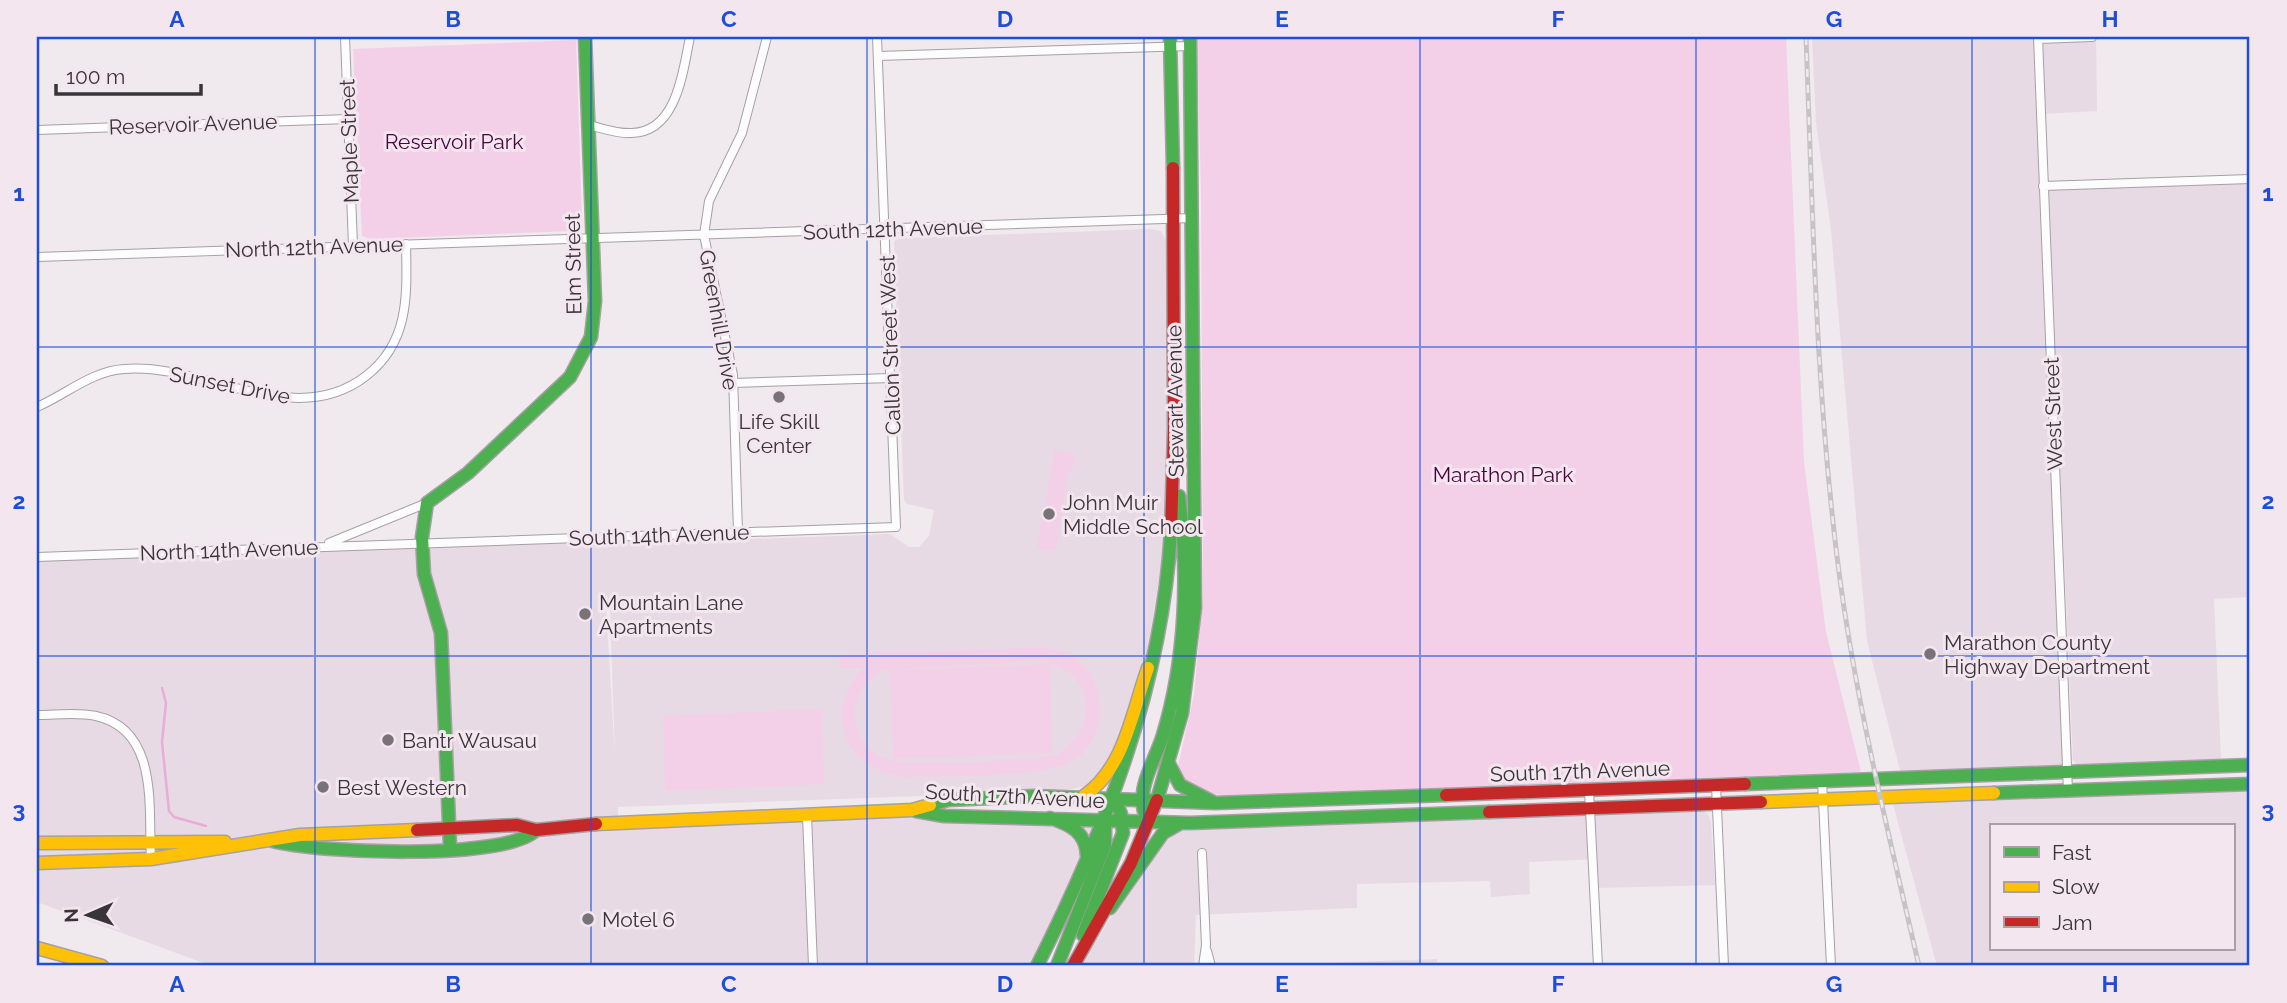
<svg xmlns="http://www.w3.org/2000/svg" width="2287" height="1003" viewBox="0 0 2287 1003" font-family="Raleway,sans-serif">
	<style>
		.built { fill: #e8dae4; fill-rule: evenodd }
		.green { fill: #f3d0e8; fill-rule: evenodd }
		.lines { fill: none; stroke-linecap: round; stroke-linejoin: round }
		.stream { stroke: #e8acd8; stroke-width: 2.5 }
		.street-casing { stroke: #a5a0a3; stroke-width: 10 }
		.fast-casing { stroke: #a5a0a3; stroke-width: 15 }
		.slow-casing { stroke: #a5a0a3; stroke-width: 15 }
		.jam-casing { stroke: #a5a0a3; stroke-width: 15 }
		.street { stroke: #fdfcfc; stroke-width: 8 }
		.fast { stroke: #4caf50; stroke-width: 12 }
		.slow { stroke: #ffc107; stroke-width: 12 }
		.jam { stroke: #c62828; stroke-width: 12 }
		.rail-casing { stroke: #c5c3c4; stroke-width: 5 }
		.rail { stroke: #f3e6ef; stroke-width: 2.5; stroke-dasharray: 8; stroke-linecap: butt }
		.grid { fill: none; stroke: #1d4ed8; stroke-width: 2; stroke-opacity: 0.55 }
		.poi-dot { fill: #797377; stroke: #f3e6ef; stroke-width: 2.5 }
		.labels { text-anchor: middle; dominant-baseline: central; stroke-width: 6; stroke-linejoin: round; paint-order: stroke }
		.street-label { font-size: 21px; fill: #393437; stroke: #f3e6ef }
		.park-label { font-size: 21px; fill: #4d0240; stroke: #f3e6ef }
		.poi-label { font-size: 21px; fill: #393437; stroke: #f3e6ef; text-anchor: start }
		.neatline { fill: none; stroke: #1d4ed8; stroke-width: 2.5 }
		.grid-label { font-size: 23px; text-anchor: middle; font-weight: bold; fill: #1d4ed8 }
	</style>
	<rect width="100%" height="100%" fill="#f0e9ee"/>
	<path class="built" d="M1812 37H2096L2097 111 2041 114 2044 185 2250 179V597L2214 599 2221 759 2086 766 2077 765 2073 760 2059 443 2054 444 2067 774 1902 778 1867 641 1831 230 1816 123Z
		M1151 229 1161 231 1166 240 1167 466 1164 545 1148 649 1118 745 1101 774 1086 786 1062 791 618 807V821L912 810 1105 820 1037 966H212L37 902V557L648 535 672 542 890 534 909 547H919L929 536 934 510 907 504 904 500 894 241 902 238ZM606 607H610L615 757Z
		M2250 784V966H1937L1891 797ZM1991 826H2233V949H1991Z
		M1703 811 1708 814 1711 824 1715 885 1598 888 1597 859 1529 862 1530 894 1491 897 1490 881 1357 884V908L1196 915 1194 966H1081L1125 894 1165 836 1176 831Z
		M1437 959V966H1244Z"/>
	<path class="green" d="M1197 37H1786L1804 462 1826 632 1861 772 1226 796 1199 792 1184 783 1178 767 1194 695 1203 596 1201 191Z
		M576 40 582 219 579 228 571 231 371 239 362 236 353 49Z
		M1055 450 1075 454 1072 472H1068L1056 551 1037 548Z
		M1023 648C1040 648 1055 647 1070 655 1109 675 1110 741 1071 762 1039 779 943 775 902 777 844 767 822 713 863 668H840L839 655ZM1038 661C1094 667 1102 727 1057 755 1031 760 907 767 886 759 869 754 857 736 855 719 853 697 866 681 882 670Z
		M1050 664 1052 753 893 759 890 670Z
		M822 709 824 784 665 791 663 716Z"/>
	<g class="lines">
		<path class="stream" d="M162 688 166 703 162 742 169 811 174 817 206 826"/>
		<defs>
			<path id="street" d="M345 37 353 246
				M2038 37 2068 792
				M2038 39 2092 37
				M878 56 1190 46
				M588 125C602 128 617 134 632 133 677 132 683 71 690 37
				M37 130 349 119
				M2043 186 2250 179
				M37 257 1193 218
				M733 383 891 378
				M37 407C65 395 92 371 124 369 203 362 294 432 366 376 410 342 407 294 406 244
				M738 532 733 375 704 235 709 201 742 133 767 37
				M329 543 427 503
				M37 557 896 527 877 37
				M37 715C56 715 77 712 96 716 160 730 148 810 151 859
				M1822 780 1831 966
				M1716 785 1724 966
				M1589 790 1598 966
				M807 815 813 966
				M1202 853 1206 945 1203 966
				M1207 951 1211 966"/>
			<path id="fast" d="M1170 37 1173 168
				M1169 764 1180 785 1215 803
				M1745 784 2250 765
				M1994 793 2250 784
				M1157 800 1182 713 1195 608 1190 37
				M930 805 948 800 1034 796 1215 803 1446 795
				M916 811 944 816 1190 823 1489 812
				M1050 818C1071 825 1086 832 1087 856
				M1148 821C1132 793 1155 762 1163 735 1186 659 1189 574 1179 496
				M273 841C317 853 505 861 536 830
				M450 847 441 633 424 574 422 537 427 503 468 473 570 377 591 337 595 301 585 37
				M1110 908 1163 833 1179 824
				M1083 935 1123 833 1121 814 1114 798
				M1037 966C1106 829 1162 686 1171 531
				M1057 966 1105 845V820"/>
			<path id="slow" d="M1084 796C1125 768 1132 712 1148 668
				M1761 802 1994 793
				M596 824 912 810 930 805
				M37 843 225 842
				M37 863 151 859 300 835 417 830
				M37 948 102 966"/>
			<path id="jam" d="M1171 531 1174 429 1173 168
				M1446 795 1745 784
				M1489 812 1761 802
				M417 830 517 825 536 830 596 824
				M1073 966 1131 863 1157 800"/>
		</defs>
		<use href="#street" class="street-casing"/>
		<use href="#fast" class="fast-casing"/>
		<use href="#slow" class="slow-casing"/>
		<use href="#jam" class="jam-casing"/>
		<use href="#street" class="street"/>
		<use href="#fast" class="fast"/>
		<use href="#slow" class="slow"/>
		<use href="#jam" class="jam"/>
		<defs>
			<path id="rail" d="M1806 37C1813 220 1816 405 1841 587 1859 715 1890 840 1919 966"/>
		</defs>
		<use href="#rail" class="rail-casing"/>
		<use href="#rail" class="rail"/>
	</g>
	<path class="grid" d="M315 37V966M591 37V966M867 37V966M1144 37V966M1420 37V966M1696 37V966M1972 37V966M37 347H2250M37 656H2250"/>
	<g class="poi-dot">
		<circle cx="779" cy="397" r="7"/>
		<circle cx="1049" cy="514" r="7"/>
		<circle cx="585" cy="614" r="7"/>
		<circle cx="1930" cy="654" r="7"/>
		<circle cx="388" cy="740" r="7"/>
		<circle cx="323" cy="787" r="7"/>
		<circle cx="588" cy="919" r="7"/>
	</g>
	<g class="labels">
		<g class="street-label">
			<text transform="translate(193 124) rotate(-2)">Reservoir Avenue</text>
			<text transform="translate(349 141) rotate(-92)">Maple Street</text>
			<text transform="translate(893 229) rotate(-2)">South 12th Avenue</text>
			<text transform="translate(314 247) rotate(-2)">North 12th Avenue</text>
			<text transform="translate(573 264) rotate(-91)">Elm Street</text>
			<text transform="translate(719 320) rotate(80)">Greenhill Drive</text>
			<text transform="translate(890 345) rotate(-92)">Callon Street West</text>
			<text transform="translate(230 385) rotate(11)">Sunset Drive</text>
			<text transform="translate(1175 401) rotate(-91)">Stewart Avenue</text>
			<text transform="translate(2053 414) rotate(-92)">West Street</text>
			<text transform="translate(659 535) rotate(-2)">South 14th Avenue</text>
			<text transform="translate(229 550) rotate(-2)">North 14th Avenue</text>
			<text transform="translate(1580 771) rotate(-2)">South 17th Avenue</text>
			<text transform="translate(1015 796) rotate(3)">South 17th Avenue</text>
		</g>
		<g class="park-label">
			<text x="454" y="141">Reservoir Park</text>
			<text x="1503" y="474">Marathon Park</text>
		</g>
		<g class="poi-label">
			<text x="779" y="421" text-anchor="middle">Life Skill<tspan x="779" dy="24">Center</tspan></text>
			<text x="1063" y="502">John Muir<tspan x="1063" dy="24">Middle School</tspan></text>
			<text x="599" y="602">Mountain Lane<tspan x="599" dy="24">Apartments</tspan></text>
			<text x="1944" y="642">Marathon County<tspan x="1944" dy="24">Highway Department</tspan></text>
			<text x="402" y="740">Bantr Wausau</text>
			<text x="337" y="787">Best Western</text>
			<text x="602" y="919">Motel 6</text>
		</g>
	</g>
	<rect width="2287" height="1003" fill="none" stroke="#f3e6ef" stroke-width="77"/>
	<rect x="1990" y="824" width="245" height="126" fill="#f3e6ef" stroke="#a99fa5" stroke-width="2"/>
	<rect x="2004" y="847" width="35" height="10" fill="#4caf50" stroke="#a99fa5" stroke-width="2"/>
	<text x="2052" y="860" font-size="21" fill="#393437">Fast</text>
	<rect x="2004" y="882" width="35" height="10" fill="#ffc107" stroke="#a99fa5" stroke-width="2"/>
	<text x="2052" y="894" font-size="21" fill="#393437">Slow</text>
	<rect x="2004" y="917" width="35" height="10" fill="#c62828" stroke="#a99fa5" stroke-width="2"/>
	<text x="2052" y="930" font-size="21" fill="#393437">Jam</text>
	<g transform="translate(88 915) rotate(268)" stroke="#f3e6ef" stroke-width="5" paint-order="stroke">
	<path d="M0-5L12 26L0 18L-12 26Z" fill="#393437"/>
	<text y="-10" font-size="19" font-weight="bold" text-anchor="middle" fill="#393437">N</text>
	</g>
	<path d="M56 84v10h145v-10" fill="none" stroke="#393437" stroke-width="3.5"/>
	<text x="66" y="84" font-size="21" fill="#393437" stroke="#f3e6ef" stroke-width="5" paint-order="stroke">100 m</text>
	<rect x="38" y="38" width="2210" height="926" class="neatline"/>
	<g class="grid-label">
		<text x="177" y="27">A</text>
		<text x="453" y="27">B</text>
		<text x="729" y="27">C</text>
		<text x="1005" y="27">D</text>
		<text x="1282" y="27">E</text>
		<text x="1558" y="27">F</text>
		<text x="1834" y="27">G</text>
		<text x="2110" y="27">H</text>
		<text x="19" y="201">1</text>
		<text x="2268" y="201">1</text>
		<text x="19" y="509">2</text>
		<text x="2268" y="509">2</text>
		<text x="19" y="818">3</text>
		<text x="2268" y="818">3</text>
		<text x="177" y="992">A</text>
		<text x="453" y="992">B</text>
		<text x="729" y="992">C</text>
		<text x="1005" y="992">D</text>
		<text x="1282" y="992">E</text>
		<text x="1558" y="992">F</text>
		<text x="1834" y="992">G</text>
		<text x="2110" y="992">H</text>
	</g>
</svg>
